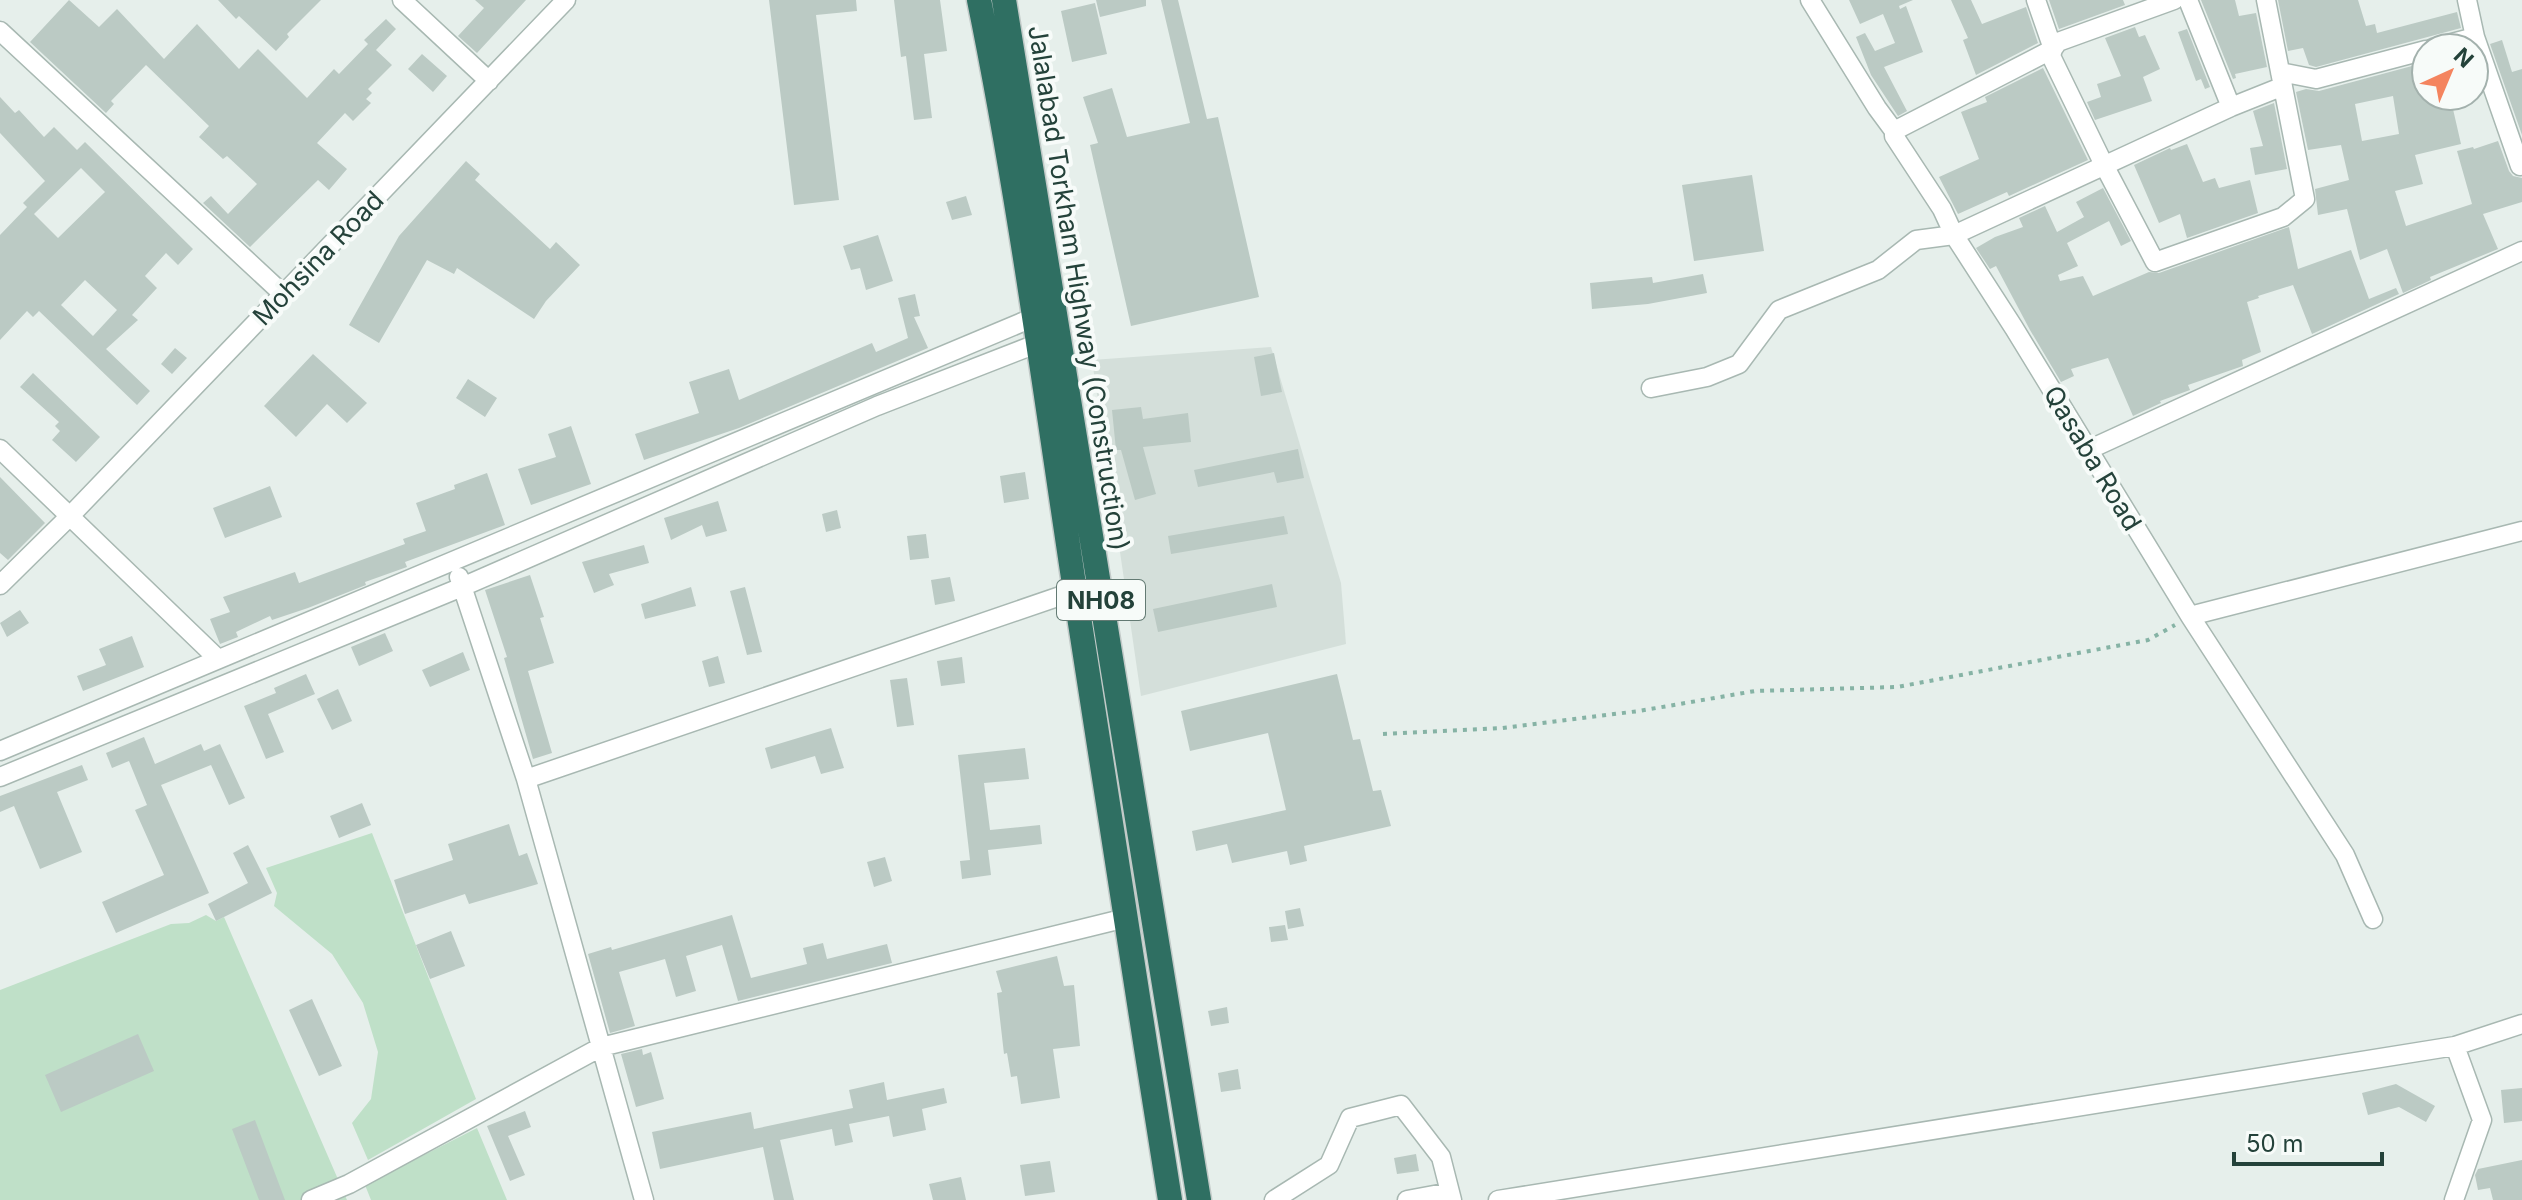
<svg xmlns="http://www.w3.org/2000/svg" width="2522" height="1200" viewBox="0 0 2522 1200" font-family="Inter,sans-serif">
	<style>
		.built { fill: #d4dfda }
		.green { fill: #bfe0c8 }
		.building { fill: #bbcac4; fill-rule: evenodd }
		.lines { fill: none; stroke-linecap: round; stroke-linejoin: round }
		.minor-casing { stroke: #a8b8b2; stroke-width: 21 }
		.highway-casing { stroke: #c2cac8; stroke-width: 27 }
		.path { stroke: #86b3a5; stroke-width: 4; stroke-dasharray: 4 6; stroke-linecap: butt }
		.minor { stroke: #fff; stroke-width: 18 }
		.highway { stroke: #2f6f62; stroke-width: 24 }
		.labels { text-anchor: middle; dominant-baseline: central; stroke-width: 8; stroke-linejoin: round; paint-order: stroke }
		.shield { fill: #f7fbf9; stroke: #637a73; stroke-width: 2 }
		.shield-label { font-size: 24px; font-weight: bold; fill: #24423a }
		.street-label { font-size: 26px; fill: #24423a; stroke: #f7fbf9 }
	</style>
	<rect width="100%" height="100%" fill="#e6efeb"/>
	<path class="built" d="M1271 347 1341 583 1346 644 1141 696 1092 360Z"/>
	<path class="green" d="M372 833 476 1099 368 1160 352 1123 371 1099 378 1052 363 1003 332 954 274 906 277 893 266 868Z
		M206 915 216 921 224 917 347 1200H0V990L171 924 189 923Z
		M477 1128 507 1200H371L365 1185Z"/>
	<path class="building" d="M69 0 99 27 117 9 164 59 197 24 239 69 258 49 307 98 334 69 339 74 368 44 364 40 386 19 396 29 376 50 392 65 368 89 372 93 366 99 371 103 353 121 345 113 317 143 347 169 329 190 318 180 250 247 203 203 211 196 228 214 257 184 227 156 223 159 199 137 209 126 146 65 111 101 114 104 106 113 30 42Z
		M218 0H321L287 34 289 37 276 51 239 16 236 19Z
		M475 0H526L477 53 458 36 484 8Z
		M769 0H856L857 11 816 15 839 200 794 205Z
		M894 0H940L947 51 924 54 932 118 914 120 906 56 901 57Z
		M1096 0H1146V6L1100 17Z
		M1161 0H1178L1207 119 1218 117 1259 297 1131 326 1090 145 1098 143 1083 97 1112 88 1127 137 1190 123Z
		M1849 0H1913L1899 6 1900 9 1906 6 1923 52 1884 67 1907 111 1898 116 1871 75 1856 37 1865 33 1875 51 1895 43 1883 14 1860 24Z
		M1951 0H1971L1982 24 2026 7 2038 43 1976 75 1963 40 1968 38Z
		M2049 0H2123L2125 5 2059 29Z
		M2201 0H2235L2239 16 2256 13 2267 67 2235 74 2236 78 2233 79Z
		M2278 0H2358L2366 26 2375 24 2377 33 2457 12 2461 28 2316 67 2309 65 2303 48 2288 51Z
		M1095 3 1107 54 1072 62 1061 11Z
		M2135 27 2139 37 2145 35 2160 69 2143 77 2152 101 2095 120 2087 102 2101 97 2097 84 2121 76 2105 38Z
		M2187 29 2210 87 2205 89 2201 79 2196 81 2178 32Z
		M2502 40 2512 72 2522 69V135L2490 44Z
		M422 54 447 76 433 92 408 69Z
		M2412 66 2418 93 2426 91V96H2450L2461 144 2415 155 2423 184 2395 191 2406 226 2472 204 2457 151 2473 147 2474 149 2498 141 2509 171 2513 176 2522 178V202L2483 214 2498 249 2430 277 2431 280 2403 293 2387 249 2360 260 2347 209 2318 215 2315 189 2349 180 2341 145 2308 150 2296 92 2306 89 2319 91ZM2393 96 2399 134 2362 141 2355 104Z
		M2043 68 2088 160 2009 196 2007 192 1958 214 1939 177 1979 159 1961 112 1987 102 1985 97Z
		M0 97 15 113 19 110 44 137 54 127 77 150 85 142 193 249 178 265 166 253 145 276 157 288 132 315 138 320 106 349 150 391 137 405 39 311 33 317 27 311 0 340V235L27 207 23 203 45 181 0 133ZM81 168 105 192 58 238 34 214ZM85 280 117 310 93 336 61 305Z
		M2274 103 2287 169 2255 175 2250 148 2263 146 2253 111Z
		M2187 144 2203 182 2215 178 2219 188 2250 180 2258 213 2187 238 2180 214 2159 223 2134 165 2170 148 2171 150Z
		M466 161 480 174 475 180 550 249 556 242 580 265 546 301 534 319 457 268 454 274 427 260 379 343 349 325 399 236Z
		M1752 175 1764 251 1694 261 1682 185Z
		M2103 188 2131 241 2121 246 2109 221 2067 243 2078 266 2058 275 2060 281 2083 276 2093 296 2149 272 2159 273 2289 227 2298 269 2351 250 2369 299 2396 288 2399 294 2312 334 2293 285 2258 296 2259 298 2247 302 2261 352 2242 360 2243 366 2188 385 2190 390 2160 401 2161 403 2133 416 2108 358 2071 369 2074 376 2061 382 2030 330 1996 266 1990 269 1976 248 1995 237 2023 227 2019 218 2045 206 2057 232 2084 217 2076 202Z
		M966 196 972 215 952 220 946 202Z
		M878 235 893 281 866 290 860 268 851 270 843 246Z
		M1703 274 1707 293 1648 304 1592 309 1590 283 1652 277 1653 283Z
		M915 294 920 316 914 317 928 348 739 428 644 460 635 434 699 413 689 382 729 369 739 400 872 343 876 352 908 338 898 298Z
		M175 348 187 358 172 374 161 364Z
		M1274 353 1282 392 1261 396 1254 357Z
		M313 354 367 403 347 423 327 404 296 437 264 406Z
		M33 373 100 437 76 462 52 440 60 431 55 426 59 422 20 387Z
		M468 379 497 398 485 417 456 398Z
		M1141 407 1143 419 1188 413 1191 442 1143 447 1156 494 1135 500 1121 450H1116L1112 410Z
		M571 426 591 484 531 505 518 469 556 457 548 434Z
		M1298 449 1304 478 1277 483 1274 472 1198 487 1194 470Z
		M1025 472 1029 499 1004 503 1000 476Z
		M487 473 505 525 405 562 407 567 365 582 366 585 308 608 272 620 270 616 236 632 238 637 220 644 210 619 230 612 223 597 295 572 299 583 405 544 403 539 426 531 416 503 455 489 454 485Z
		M0 477 45 523 8 560 0 553Z
		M270 486 282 517 225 538 213 508Z
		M718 501 727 531 706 537 702 525 671 540 664 518Z
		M837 510 841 528 826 532 822 514Z
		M1284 516 1288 534 1171 554 1168 536Z
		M926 534 929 558 910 560 907 536Z
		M644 545 649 563 609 574 614 585 594 593 582 562Z
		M530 575 544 617 540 618 554 663 528 671 552 753 533 759 504 658 507 657 485 590Z
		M950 577 955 601 935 605 931 580Z
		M1272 584 1277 607 1158 632 1153 609Z
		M691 587 696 606 645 619 641 604Z
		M745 587 762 652 747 655 730 591Z
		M20 610 29 623 7 637 0 623Z
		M385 633 393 651 359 666 351 647Z
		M132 636 144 667 83 691 77 676 106 665 99 649Z
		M463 652 470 670 430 687 422 670Z
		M718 656 725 683 709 687 702 661Z
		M962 657 965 683 941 686 937 661Z
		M306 674 315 694 268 714 284 752 266 759 244 706 276 693 274 688Z
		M1337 674 1353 740 1360 739 1373 791 1381 790 1391 826 1304 846 1307 861 1290 865 1287 851 1232 863 1227 844 1196 851 1192 831 1286 810 1268 733 1190 751 1181 711Z
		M907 678 914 725 897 727 890 680Z
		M338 689 352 721 332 730 317 699Z
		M831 728 844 768 821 774 815 756 771 769 765 748Z
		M144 737 155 764 201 744 204 751 220 744 245 798 229 805 211 765 161 785 209 893 116 933 102 902 164 875 135 810 147 805 129 761 112 768 106 753Z
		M1025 748 1029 779 984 783 990 830 1040 825 1042 844 988 850 991 875 962 879 960 861 970 860 958 755Z
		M82 765 88 780 57 792 82 852 40 869 14 806 0 812V796Z
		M362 803 371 825 339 838 330 816Z
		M509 824 519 856 527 853 538 884 469 904 465 894 405 914 394 880 453 860 448 844Z
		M248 845 272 893 216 921 208 904 248 883 233 853Z
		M885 857 892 881 874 887 867 862Z
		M1300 908 1304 926 1288 929 1285 911Z
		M732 915 751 978 807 964 803 948 823 943 827 959 887 944 892 963 738 1001 722 945 686 956 696 991 676 997 665 959 619 972 635 1026 610 1033 588 954 611 947 612 950Z
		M1285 925 1288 940 1271 942 1269 927Z
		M451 931 465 966 430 979 416 945Z
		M1057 956 1064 986 1074 985 1080 1046 1053 1049 1060 1098 1021 1104 1017 1076 1011 1077 1007 1053 1004 1054 997 993 1002 992 996 971Z
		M312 999 342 1066 319 1076 289 1010Z
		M1227 1007 1229 1023 1211 1026 1208 1011Z
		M138 1034 154 1071 61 1112 45 1075Z
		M642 1049 643 1055 651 1052 664 1099 636 1107 621 1054Z
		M1238 1069 1241 1089 1221 1092 1218 1073Z
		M884 1082 887 1100 944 1088 947 1103 922 1109 926 1130 893 1137 889 1116 849 1124 853 1142 835 1146 832 1129 780 1140 794 1200H774L763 1147 660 1169 652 1132 751 1112 754 1129 853 1108 849 1090Z
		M2396 1084 2435 1106 2426 1122 2399 1107 2368 1115 2362 1093Z
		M2522 1088V1121L2504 1123 2501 1090Z
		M525 1111 531 1127 508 1136 525 1175 510 1181 487 1126Z
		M255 1120 285 1200H259L232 1129Z
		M1416 1154 1419 1171 1397 1174 1394 1158Z
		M2522 1160V1200H2493L2490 1188 2478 1190 2475 1175 2478 1169Z
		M1050 1161 1055 1192 1025 1196 1020 1165Z
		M961 1177 966 1200H933L929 1184Z"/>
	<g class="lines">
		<defs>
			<path id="minor" d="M402 0 489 81
				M1810 0 1877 108 1894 131V136L1942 209 1954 235 2014 328 2190 616 2345 855 2373 919
				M2036 0 2053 49 2051 56 2104 165 2155 262 2283 217 2305 199 2266 0
				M2188 0 2231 107
				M2467 0 2475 37 2520 166
				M0 31 283 294
				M2433 48 2475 37
				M2280 72 2316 79 2426 50
				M1894 131 2053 49 2058 42 2174 0
				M1651 388 1707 377 1739 364 1779 310 1878 270 1916 240 1954 235 2231 107 2281 87
				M0 449 217 658
				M2088 450 2522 251
				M459 577 526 779 1075 591
				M0 585 70 516 566 0
				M2190 616 2522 531
				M0 751 1044 313
				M0 777 462 587 877 406 1049 339
				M526 779 644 1200
				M311 1200 349 1184 601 1047 1126 918
				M1274 1200 1329 1165 1350 1118 1401 1105 1441 1157 1452 1200
				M1407 1200 1450 1192
				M1498 1200 2455 1046 2522 1024
				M2454 1200 2482 1120 2455 1046"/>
			<path id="highway" d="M979 0C1019 196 1045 393 1075 591 1105 794 1138 997 1170 1200
				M1004 0 1199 1200"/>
		</defs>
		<use href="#minor" class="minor-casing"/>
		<use href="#highway" class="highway-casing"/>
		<path class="path" d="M1383 734 1502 728 1639 711 1755 691 1897 687 2148 640 2175 625"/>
		<use href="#minor" class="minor"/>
		<use href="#highway" class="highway"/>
	</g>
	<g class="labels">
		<rect class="shield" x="1057" y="580" width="88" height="40" rx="6"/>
		<g class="shield-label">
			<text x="1101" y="600">NH08</text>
		</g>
		<g class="street-label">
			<text transform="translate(318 258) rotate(-46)">Mohsina Road</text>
			<text transform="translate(1079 288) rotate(81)">Jalalabad Torkham Highway (Construction)</text>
			<text transform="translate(2093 458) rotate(59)">Qasaba Road</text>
		</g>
	</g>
	<g transform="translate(2450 72) rotate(44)"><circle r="38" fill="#f7fbf9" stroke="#a3b1ad" stroke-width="2"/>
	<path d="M0-6L14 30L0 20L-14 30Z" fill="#f4845f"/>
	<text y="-12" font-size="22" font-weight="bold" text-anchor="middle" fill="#24423a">N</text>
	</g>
	<path d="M2234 1152v12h148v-12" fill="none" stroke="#24423a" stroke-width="4"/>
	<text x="2246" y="1152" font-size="24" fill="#24423a" stroke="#f7fbf9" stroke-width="6" paint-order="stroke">50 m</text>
</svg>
